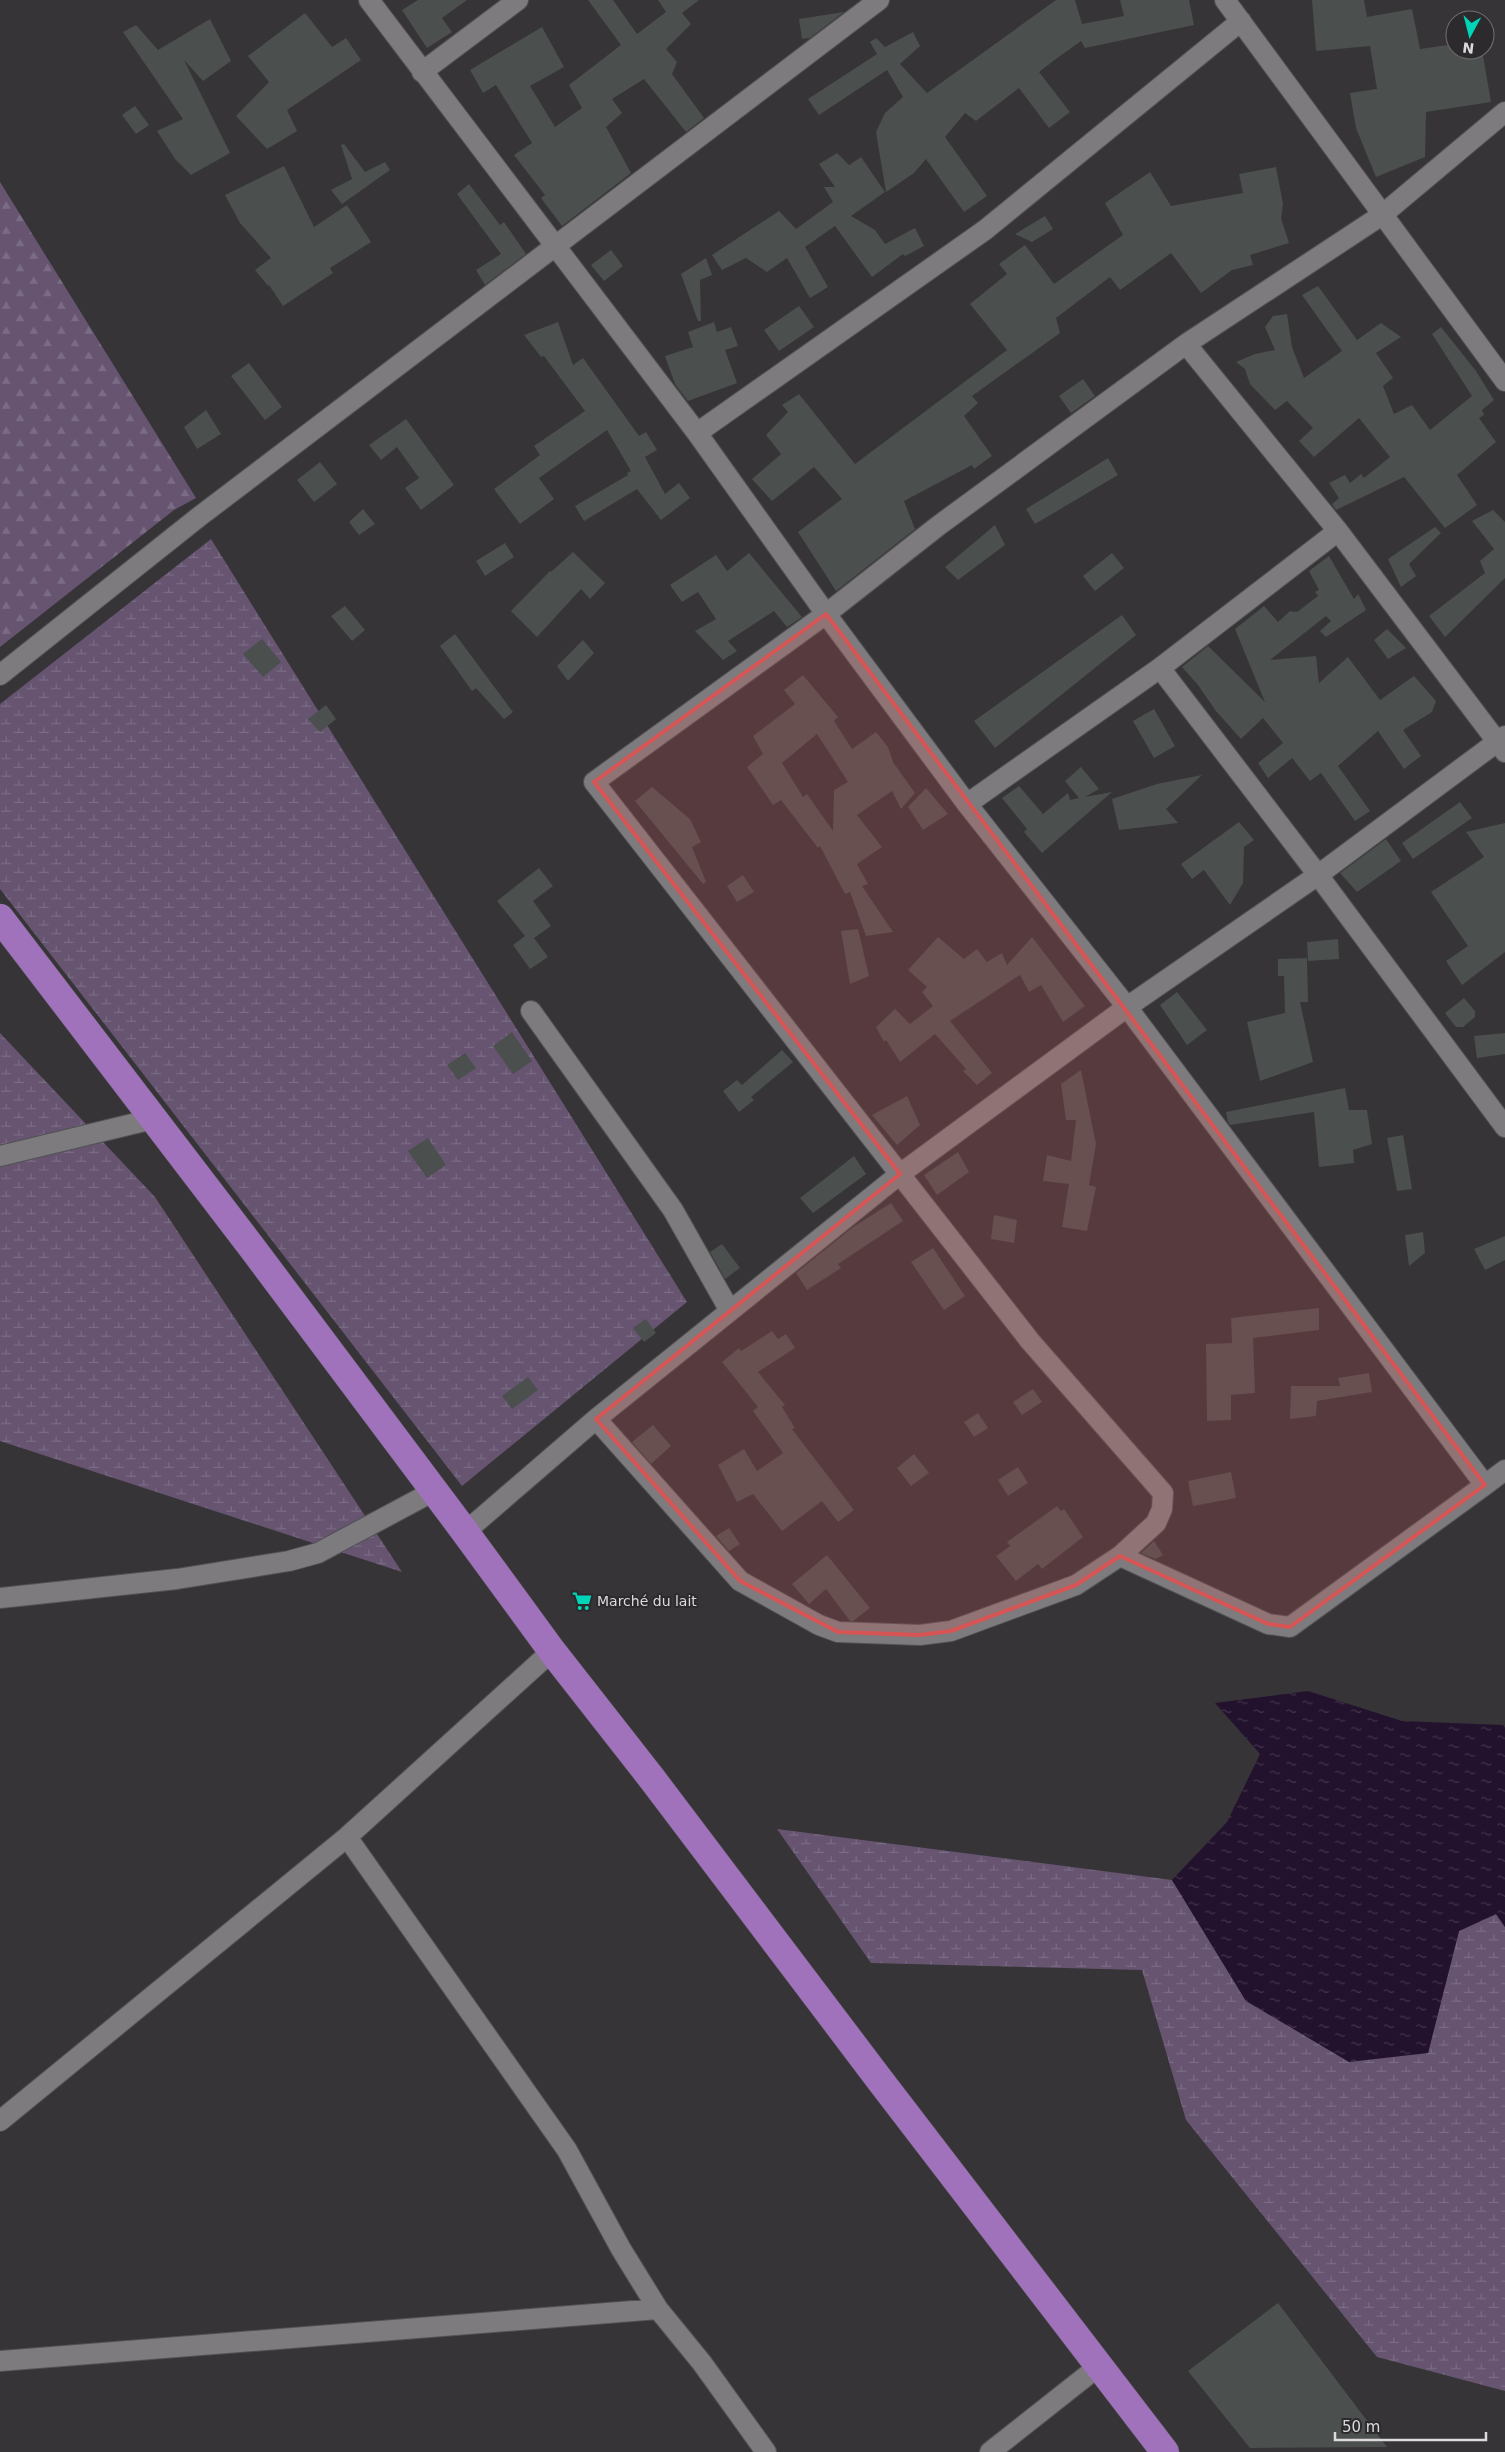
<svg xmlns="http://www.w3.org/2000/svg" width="1505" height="2452" viewBox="0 0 1505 2452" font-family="'DejaVu Sans',sans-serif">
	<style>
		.forest { fill: url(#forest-firs) }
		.wetland { fill: url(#wetland-marsh) }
		.water { fill: url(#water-ripples) }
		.building { fill: #4b4f4e; fill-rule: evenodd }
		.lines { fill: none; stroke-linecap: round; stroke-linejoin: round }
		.street-casing { stroke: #525153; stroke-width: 22 }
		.highway-casing { stroke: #525153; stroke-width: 29 }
		.street { stroke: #7d7b7e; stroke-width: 20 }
		.highway { stroke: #a172bc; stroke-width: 28 }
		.marked { fill: #d75455; fill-opacity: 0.2; stroke: #d75455; stroke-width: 4; stroke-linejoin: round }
		.labels { text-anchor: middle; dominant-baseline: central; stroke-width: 4; stroke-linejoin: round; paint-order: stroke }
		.poi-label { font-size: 14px; fill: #dbdadc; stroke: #2c2a2d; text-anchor: start }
	</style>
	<defs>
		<pattern id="forest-firs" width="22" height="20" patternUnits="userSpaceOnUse" patternTransform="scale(1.25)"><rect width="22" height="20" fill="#665471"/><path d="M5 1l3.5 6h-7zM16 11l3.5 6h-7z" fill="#7b6c85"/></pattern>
		<pattern id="wetland-marsh" width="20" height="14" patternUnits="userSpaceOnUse" patternTransform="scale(1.25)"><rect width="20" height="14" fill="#665471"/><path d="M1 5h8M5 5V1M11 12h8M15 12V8" fill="none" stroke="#7b6c85"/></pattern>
		<pattern id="water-ripples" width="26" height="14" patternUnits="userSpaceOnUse" patternTransform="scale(1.25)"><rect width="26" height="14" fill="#23122d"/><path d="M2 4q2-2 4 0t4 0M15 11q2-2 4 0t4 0" fill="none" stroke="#42344b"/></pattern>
	</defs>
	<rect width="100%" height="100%" fill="#363437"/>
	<path class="forest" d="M0 182 196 498 174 510 0 647Z"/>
	<path class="wetland" d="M211 539 687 1302 462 1486 0 889V704Z
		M0 1033 155 1197 402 1572 0 1441Z
		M777 1829 1172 1880 1246 2001 1428 2053 1459 1931 1496 1914 1505 1927V2391L1377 2357 1186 2120 1142 1970 871 1963Z"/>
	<path class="water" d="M1308 1691 1402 1721 1503 1725 1505 1728V1927L1496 1914 1459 1931 1428 2053 1349 2062 1246 2001 1172 1880 1227 1822 1260 1754 1215 1703Z"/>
	<path class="building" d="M418 0H467L442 18 452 32 427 48 402 10Z
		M588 0H613L637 34 666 12 658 0H699L682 13 691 24 666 49 677 62 672 74 704 118 686 132 644 79 612 99 622 113 606 127 631 173 562 226 541 198 545 195 514 155 532 143 496 85 483 93 470 70 542 27 564 67 530 86 555 127 582 108 569 85 621 45Z
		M1056 0H1075L1082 24 1124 16 1120 0H1189L1194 25 1085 48 1081 41 1056 59 1039 72 1070 112 1049 128 1019 88 976 121 965 113 945 137 987 196 964 212 926 159 914 173 886 192 876 132 885 113 903 97 887 70 819 115 808 99 877 54 870 42 876 38 885 47 913 32 920 46 900 64 927 93Z
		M1312 0H1364L1367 17 1412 9 1420 49 1455 44V50H1482L1491 102 1426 112 1425 157 1376 177 1356 128 1350 93 1377 89 1370 46 1316 51Z
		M844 12 810 38 802 39 799 19Z
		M305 13 332 47 346 38 361 60 287 110 297 131 267 149 236 116 269 82 248 56Z
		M210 19 231 61 203 81 184 60 230 153 191 175 175 159 157 131 183 119 123 32 136 25 158 50Z
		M135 106 149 125 136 134 122 115Z
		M344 144 365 172 385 162 390 170 342 204 331 190 352 179 341 145Z
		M837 153 849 165 861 157 885 192 851 216 875 230 885 244 915 228 924 246 905 256 903 254 872 277 835 226 805 247 828 287 810 298 787 258 767 272 746 258 722 270 712 255 779 211 796 229 833 202 824 187H835L819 164Z
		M284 166 314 227 347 205 371 242 330 268 333 273 283 306 269 285 268 286 255 270 271 258 240 223 225 195Z
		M1276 167 1283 204 1281 218 1289 243 1250 255 1253 265 1232 270 1201 293 1171 253 1120 290 1110 277 1056 318 1060 333 972 396 978 403 964 416 992 456 974 469 972 465 904 501 915 529 836 591 798 532 842 499 814 467 772 501 752 479 781 454 766 435 788 412 782 405 799 394 855 464 1007 350 970 304 1007 274 999 264 1025 245 1054 284 1123 235 1105 203 1150 172 1171 206 1243 193 1239 174Z
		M469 184 500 225 504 222 526 254 485 285 476 270 501 254 457 194Z
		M1045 216 1053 229 1032 242 1015 234Z
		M611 250 623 266 604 281 591 265Z
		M706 258 712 275 700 280 701 321H698L681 274Z
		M1318 286 1357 340 1381 323 1401 337 1376 353 1393 378 1383 386 1394 414 1412 405 1430 430 1472 396 1432 334 1441 327 1476 371 1494 400 1482 410 1484 415 1479 418 1496 442 1457 475 1477 505 1445 528 1404 477 1336 510 1332 504 1339 498 1329 483 1345 475 1350 483 1361 474 1364 478 1390 457 1359 418 1314 457 1299 441 1313 428 1287 401 1275 410 1250 384 1245 369 1236 362 1255 354 1275 350 1265 327 1273 316 1287 314 1292 347 1304 378 1342 351 1302 295Z
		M799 306 814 327 779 351 764 330Z
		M558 322 573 365 583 358 639 436 646 432 657 450 645 457 665 494 679 483 690 498 661 520 637 489 584 521 575 506 628 475 627 473 631 471 607 430 539 478 554 499 520 524 494 489 540 455 534 446 585 411 544 356 541 357 524 335Z
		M714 322 717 332 731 327 738 346 725 350 737 383 688 401 675 384 665 356 693 347 688 332Z
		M249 363 282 407 265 420 231 376Z
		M1083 379 1095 396 1071 413 1059 396Z
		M206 410 221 434 197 449 184 427Z
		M406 419 454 485 421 510 405 488 419 478 397 447 381 460 369 445Z
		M1108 458 1118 475 1035 524 1026 509Z
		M320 462 337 484 314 502 297 480Z
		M363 509 375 524 359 535 349 522Z
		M1493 510 1505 522V578L1445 637 1429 616 1485 573 1480 561 1494 549 1472 521Z
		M995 525 1005 545 958 580 945 567Z
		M1435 527 1441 533 1409 564 1416 576 1401 587 1388 559Z
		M505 543 514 557 485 576 476 561Z
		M573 552 605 583 590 599 581 589 537 637 511 611 550 571 551 572Z
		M749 553 802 617 787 627 774 611 728 641 737 651 723 660 695 631 716 619 698 592 682 602 670 585 716 555 727 571Z
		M1112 553 1124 568 1095 591 1083 576Z
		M1329 556 1354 599 1358 594 1366 610 1326 637 1320 631 1331 621 1326 616 1270 660 1316 656 1319 683 1348 657 1380 700 1414 676 1436 701 1432 712 1403 730 1421 756 1404 769 1378 731 1338 766 1370 811 1355 821 1321 773 1310 781 1292 758 1268 778 1258 763 1283 743 1263 718 1241 739 1216 711 1198 685 1182 667 1208 646 1265 702 1235 629 1264 606 1278 622 1290 611 1297 612 1318 596 1315 592 1319 590 1309 571Z
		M345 606 365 630 352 641 331 616Z
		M1122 615 1136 635 995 748 974 721Z
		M1387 629 1406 648 1388 659 1374 640Z
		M455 634 513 712 504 719 476 688 472 691 440 646Z
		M262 639 281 662 263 677 243 654Z
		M583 640 594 653 568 681 557 666Z
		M803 675 838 717 834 721 852 749 876 732 888 747 893 762 915 793 901 809 892 791 857 815 882 847 857 864 868 884 862 886 893 932 866 936 850 892 845 894 820 846 818 848 781 800 773 805 747 767 763 754 753 736 795 704 784 690ZM817 734 848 782 834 790 833 831 807 794 803 797 782 763Z
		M326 705 336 719 320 732 308 719Z
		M1154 709 1175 746 1154 758 1133 721Z
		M1081 767 1099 789 1085 797 1112 792 1042 853 1024 832 1027 829 1002 798 1019 786 1043 814 1068 793 1070 800 1079 798 1065 781Z
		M1202 775 1166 809 1178 823 1119 830 1112 799 1157 784Z
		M652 787 690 819 701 842 692 847 706 882 703 884 635 801Z
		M926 788 948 814 923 830 908 807Z
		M1460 802 1472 818 1413 859 1402 843Z
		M1239 822 1254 840 1244 847 1243 883 1230 905 1204 870 1192 879 1181 864Z
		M1505 823V952L1462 985 1446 961 1468 946 1431 892 1484 857 1466 832Z
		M1386 839 1401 861 1357 892 1340 873Z
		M539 868 553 886 533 901 551 926 534 938 548 957 530 969 513 945 525 936 497 901Z
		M743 875 754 892 737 902 727 886Z
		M858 929 869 976 850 984 841 931Z
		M938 937 964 959 977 949 987 962 1002 953 1007 965 1032 937 1085 1006 1063 1022 1041 985 1029 992 1020 975 950 1021 992 1073 977 1085 963 1071 966 1069 935 1034 900 1062 886 1040 884 1042 876 1027 895 1009 910 1024 933 1006 922 992 927 987 908 970Z
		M1338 939 1339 959 1308 961 1307 942Z
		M1307 958 1308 1002H1300L1313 1062 1260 1081 1247 1022 1285 1013 1284 976H1278V959Z
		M1177 992 1207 1030 1187 1045 1160 1005Z
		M1464 998 1475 1011V1017L1463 1027H1456L1445 1013Z
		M512 1032 532 1061 513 1074 493 1046Z
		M1505 1033V1054L1477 1058 1474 1036Z
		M782 1050 793 1062 751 1097 754 1100 739 1112 723 1091 737 1080 742 1085Z
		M465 1053 476 1068 458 1080 447 1065Z
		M1081 1070 1096 1144 1089 1185 1096 1187 1087 1231 1062 1227 1069 1184 1043 1181 1047 1155 1071 1161 1076 1120H1066L1061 1084Z
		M1345 1088 1349 1110H1367L1372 1144 1353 1150 1354 1163 1319 1167 1314 1112 1230 1125 1228 1122 1226 1112Z
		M907 1096 920 1125 897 1145 872 1115Z
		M1403 1135 1412 1189 1397 1191 1387 1138Z
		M428 1138 446 1165 427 1178 408 1151Z
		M958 1152 969 1172 937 1195 924 1175Z
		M854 1156 866 1174 813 1213 800 1198Z
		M891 1203 903 1221 838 1264 841 1268 807 1290 796 1273 853 1227Z
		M994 1215 1017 1220 1014 1243 991 1239Z
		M1423 1232 1425 1253 1409 1266 1405 1235Z
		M1505 1236V1260L1485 1270 1474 1249Z
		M722 1244 740 1268 725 1279 710 1252Z
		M933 1248 965 1296 944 1310 911 1262Z
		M1319 1308V1330L1253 1338 1255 1393 1231 1395V1420L1207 1421 1206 1344 1232 1343 1231 1318Z
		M646 1319 656 1333 644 1342 633 1328Z
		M772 1331 778 1339 786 1334 795 1348 758 1372 785 1405 782 1407 795 1428 792 1429 854 1510 838 1522 822 1501 782 1531 753 1494 737 1502 718 1465 744 1449 757 1471 783 1453 753 1411 758 1407 722 1362 739 1348 741 1351Z
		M1369 1373 1372 1392 1317 1401 1316 1416 1290 1419 1291 1386H1340L1338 1378Z
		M528 1377 538 1390 512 1409 502 1396Z
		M1033 1389 1042 1402 1022 1415 1013 1402Z
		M978 1413 988 1428 974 1437 964 1422Z
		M653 1425 671 1446 651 1464 632 1442Z
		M914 1454 929 1473 911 1486 897 1468Z
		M1018 1467 1028 1483 1008 1496 998 1480Z
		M1231 1472 1236 1498 1193 1506 1188 1481Z
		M1057 1506 1061 1511 1064 1509 1083 1537 1042 1569 1038 1564 1016 1581 996 1556 1010 1546 1007 1542Z
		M729 1528 740 1544 729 1551 716 1536Z
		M1154 1541 1163 1555 1156 1559 1141 1553Z
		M827 1555 870 1608 853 1621H850L826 1589 809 1604 792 1584Z
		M1278 2303 1387 2447 1250 2448 1188 2371Z"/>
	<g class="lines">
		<defs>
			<path id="street" d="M369 0 697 433 826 614 967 804 1127 1007 1485 1485 1290 1627 1268 1624 1120 1556
				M1225 0 1505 381
				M422 72 518 0
				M1186 344 1338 531 1505 752
				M697 433 985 230 1241 21
				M1160 668 1318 875 1505 1127
				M0 675 200 516 879 0
				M967 804 1160 668 1338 531
				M531 1011 673 1210 730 1311
				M0 1156 153 1119
				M596 1419 740 1581 819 1625 838 1632 920 1635 951 1631 1076 1585 1120 1556 1156 1523 1162 1509 1163 1493 1030 1341 594 782 826 614 938 526 1186 344 1382 215 1505 112
				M1485 1485 1505 1470
				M465 1532 596 1419 900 1174 1127 1007 1318 875 1505 736
				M0 1598 177 1579 289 1561 318 1553 434 1491
				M347 1837 567 2150 621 2249 658 2309 702 2363 766 2452
				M0 2121 347 1837 552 1651
				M0 2361 658 2309
				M990 2452 1099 2366"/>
			<path id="highway" d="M0 918 253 1249 465 1532 552 1651 653 1780 879 2079 1165 2452"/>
		</defs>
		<use href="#street" class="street-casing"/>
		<use href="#highway" class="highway-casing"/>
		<use href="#street" class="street"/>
		<use href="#highway" class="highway"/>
	</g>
	<path class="marked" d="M826 614 1485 1485 1290 1627 1268 1624 1120 1556 1076 1585 951 1631 920 1635 838 1632 740 1581 596 1419 900 1174 594 782Z"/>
	<defs>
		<symbol id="supermarket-bare" viewBox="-9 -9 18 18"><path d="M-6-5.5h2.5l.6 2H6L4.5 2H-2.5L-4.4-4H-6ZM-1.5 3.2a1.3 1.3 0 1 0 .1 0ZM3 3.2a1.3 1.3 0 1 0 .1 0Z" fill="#00d5b7" stroke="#2c2a2d" stroke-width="2.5" paint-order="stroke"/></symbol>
	</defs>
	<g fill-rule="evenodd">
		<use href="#supermarket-bare" x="568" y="1587" width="28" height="28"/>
	</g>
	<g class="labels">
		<g class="poi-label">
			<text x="597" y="1601">Marché du lait</text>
		</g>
	</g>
	<g transform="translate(1470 35) rotate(187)"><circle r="24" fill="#2c2a2d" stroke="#727073"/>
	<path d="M0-4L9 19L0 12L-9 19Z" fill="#00d5b7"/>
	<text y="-8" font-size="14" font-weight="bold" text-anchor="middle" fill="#dbdadc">N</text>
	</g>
	<path d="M1335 2432v8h151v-8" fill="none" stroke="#dbdadc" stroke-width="2.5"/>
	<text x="1342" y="2432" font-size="15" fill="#dbdadc" stroke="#2c2a2d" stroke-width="4" paint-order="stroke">50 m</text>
</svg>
